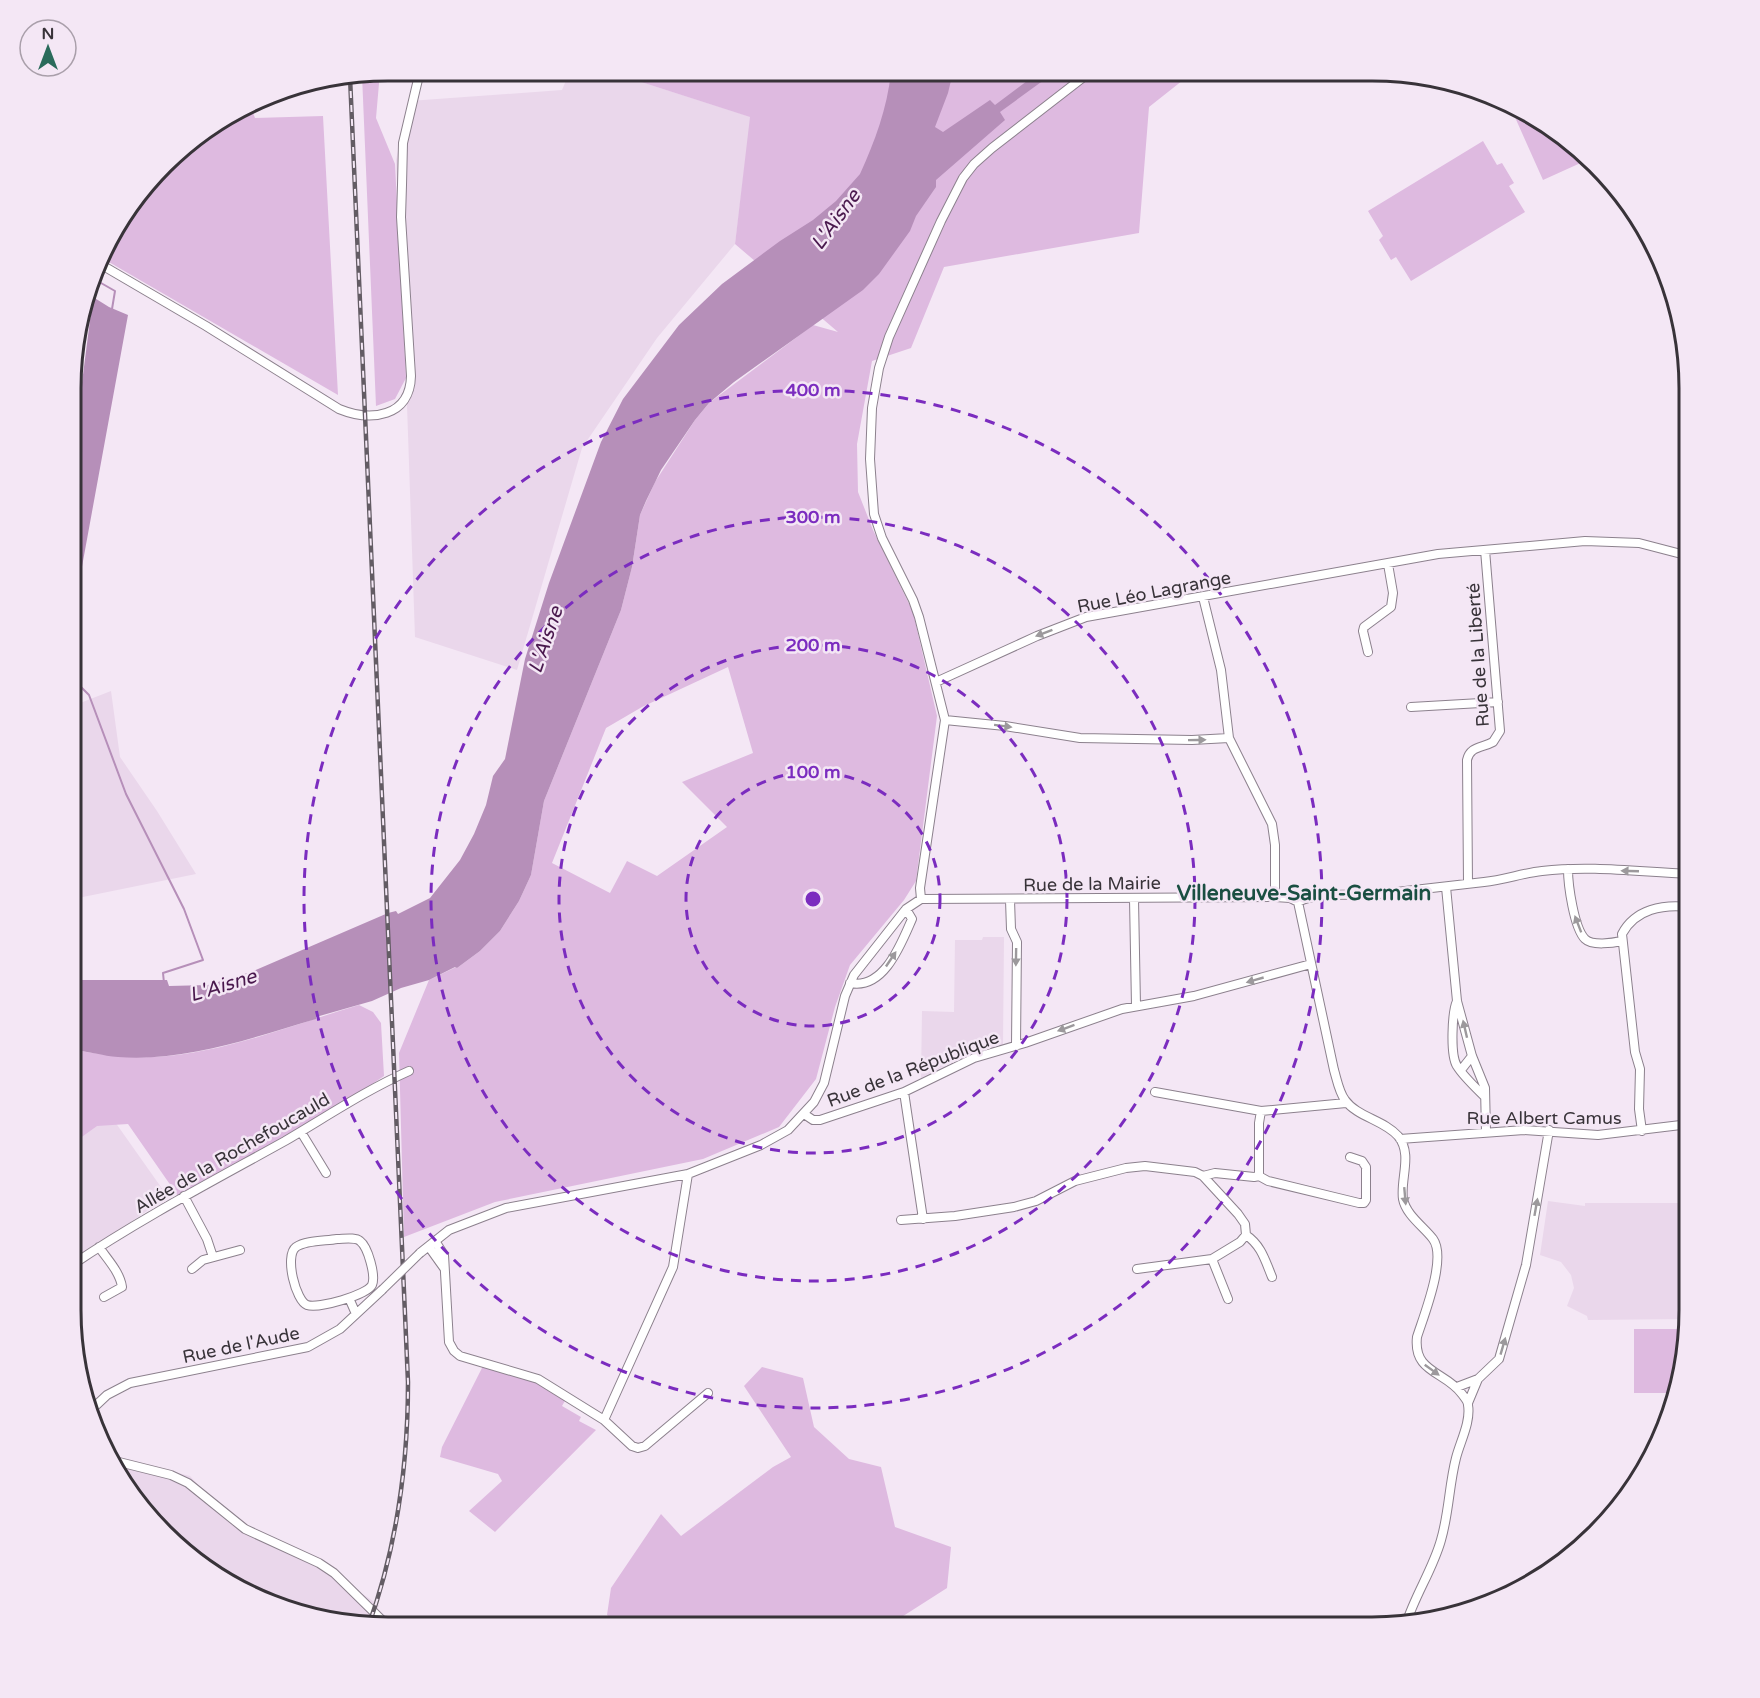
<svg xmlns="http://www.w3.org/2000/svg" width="1760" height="1698" viewBox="0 0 1760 1698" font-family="'Varela Round',sans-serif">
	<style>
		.built { fill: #ead7eb }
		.green { fill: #debae0; fill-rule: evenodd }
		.water { fill: #b68fb9 }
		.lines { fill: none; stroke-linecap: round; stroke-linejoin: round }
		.stream { stroke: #b68fb9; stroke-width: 2 }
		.street-casing { stroke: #8c818d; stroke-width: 10 }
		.street { stroke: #fff; stroke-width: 8 }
		.rail-casing { stroke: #635c64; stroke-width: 4.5 }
		.rail { stroke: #f4e7f5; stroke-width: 2; stroke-dasharray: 7; stroke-linecap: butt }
		.street-bridge-casing { stroke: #8c818d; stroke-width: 10; stroke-linecap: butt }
		.street-bridge { stroke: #fff; stroke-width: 8 }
		.oneway { fill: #9c999c }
		.ring { fill: none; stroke: #7b2cbf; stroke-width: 3; stroke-dasharray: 10 8 }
		.labels { text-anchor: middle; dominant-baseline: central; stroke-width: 5; stroke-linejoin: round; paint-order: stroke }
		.street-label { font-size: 18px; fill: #383339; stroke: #f4e7f5 }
		.water-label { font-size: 20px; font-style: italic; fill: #49184d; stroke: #f4e7f5 }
		.quarter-label { font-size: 21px; font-weight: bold; fill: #1a4f42; stroke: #f4e7f5 }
		.rim { fill: none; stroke: #383339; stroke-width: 3 }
		.centre { fill: #7b2cbf; stroke: #f4e7f5; stroke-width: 3 }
		.ring-label { font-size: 18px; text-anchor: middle; font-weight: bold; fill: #7b2cbf; stroke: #f4e7f5; stroke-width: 5; stroke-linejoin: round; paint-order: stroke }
	</style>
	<rect width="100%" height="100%" fill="#f4e7f5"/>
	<path class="built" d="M570 71H607L751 117 735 244 657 338 582 448 517 670 415 637 407 405 396 160 409 101 562 90Z
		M111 691 120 757 157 811 196 874 73 899 75 705Z
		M983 937H1004L1003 1045 968 1054 921 1078 922 1011 954 1012 955 940H982Z
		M108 1112 168 1197 72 1261V1134Z
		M1548 1201 1585 1206V1203H1689V1319L1588 1320 1587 1316 1567 1306 1574 1288 1571 1275 1561 1262 1540 1255Z
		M109 1456 190 1476 240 1531 313 1561 379 1605 371 1627 247 1595 179 1549 136 1503Z"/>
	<path class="green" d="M607 71 1192 73 1149 107 1139 233 944 267 911 348 872 361 857 444 858 492 873 530 913 612 937 716 916 881 904 900 850 965 835 1007 816 1079 779 1127 703 1159 495 1202 404 1237 399 1053 429 980 456 967 457 968 480 951 500 931 519 901 531 875 544 801 621 610 632 567 640 515 655 482 695 420 709 403 813 325 838 332 735 244 750 117ZM728 667 753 753 682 782 727 827 657 876 627 861 610 893 552 863 606 728 642 707Z
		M380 72 376 118 395 164 406 378 395 399 376 406 362 75Z
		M1510 106 1530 113 1585 161 1543 180Z
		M251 107 255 118 323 116 338 395 102 258 113 230 179 149Z
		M1483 141 1497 165 1502 163 1514 183 1509 186 1525 212 1411 281 1396 257 1391 260 1379 240 1383 236 1368 211Z
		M359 1005 373 1012 381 1023 384 1076 350 1099 178 1196 128 1124 97 1126 72 1144 73 1050C100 1054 127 1058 155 1057 226 1053 294 1024 359 1005Z
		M1634 1329H1689L1672 1393H1634Z
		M483 1366 539 1381 566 1399 562 1406 581 1417 579 1421 596 1430 495 1532 469 1511 502 1481 498 1474 440 1457 442 1447Z
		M762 1367 803 1378 814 1427 849 1459 881 1467 895 1527 951 1547 947 1588 886 1627H622L607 1615 611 1588 661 1514 681 1536 773 1467 791 1457 744 1386Z"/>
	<path class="water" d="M891 72H953L948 93 935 127 943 132 990 100 995 105 1039 72H1055L1000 112 1005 120 936 180V187L916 216 910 231 879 274 863 290 734 382 709 403 695 420 661 470 646 501 640 515 632 567 621 610 544 801 531 875 519 901 500 931 480 951 457 968 455 967 429 980 401 988 372 1001 316 1017V1019C252 1038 185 1062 118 1057 103 1056 88 1051 73 1050V980H167L169 986 208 985 251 972 388 913 396 911 398 914 430 898 460 860 474 834 486 805 493 776 505 759 525 659 549 583 601 442 623 399 679 325 722 284 780 241 813 220 836 201 860 174C875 141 887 109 891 72Z
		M299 85C293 98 280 106 267 99L286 87Z
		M93 297 109 307 128 315 81 572H75L76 429Z"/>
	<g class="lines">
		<path class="stream" d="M94 279 115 291 112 309
			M75 681 89 695 126 794 184 909 203 960 163 973 164 983"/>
		<defs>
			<path id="street" d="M100 264 206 326 339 409C371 422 410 417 411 376L401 217 402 185 403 143 420 71
				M1203 597 1221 670 1229 738 1272 824 1275 845V897
				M1368 652 1363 631 1364 627 1391 607 1393 593 1388 564
				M936 682 1037 636 1086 617 1438 554 1585 541 1639 543 1689 556
				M1411 707 1498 702
				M945 720 1005 726 1080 738 1192 740 1229 738
				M1568 869C1568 885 1574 928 1585 939 1592 946 1613 943 1622 941
				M1468 883 1467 760C1470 746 1482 748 1493 742L1500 731 1485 550
				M1446 887 1457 1001 1472 1056 1485 1088 1486 1132
				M921 899 920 888 945 720 919 617 913 600 882 538 874 514 870 459 872 408 879 368 889 337 941 221 963 178 974 164 992 148 1090 72
				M1134 899 1136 1006
				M1010 900 1011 929 1017 942 1016 1046
				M1298 902 1334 1070C1337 1080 1339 1092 1345 1100 1357 1117 1384 1120 1398 1136 1413 1154 1400 1179 1403 1199 1406 1215 1424 1227 1433 1239 1447 1258 1424 1315 1417 1337 1413 1373 1445 1371 1462 1394 1464 1397 1468 1401 1468 1405 1471 1422 1460 1442 1456 1458 1449 1485 1449 1513 1441 1540 1433 1569 1415 1595 1406 1624
				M1298 902C1322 890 1354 897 1379 894 1414 890 1449 886 1484 882 1504 880 1523 873 1542 871 1591 865 1640 872 1689 874
				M850 983C884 990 901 944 912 919L906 909
				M1457 1001C1452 1012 1450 1055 1457 1066 1463 1076 1476 1088 1485 1097
				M1461 1070 1472 1056
				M904 1092 923 1219
				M1155 1092 1261 1111 1346 1103
				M1261 1111 1259 1123V1176L1268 1181 1359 1203H1364L1366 1200V1167L1362 1161 1350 1157
				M804 1114 813 1120H820L904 1092 974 1058 1025 1043 1122 1009 1194 996 1311 964
				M1642 1131 1639 1109 1640 1069 1635 1052 1622 934C1635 909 1663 904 1689 907
				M301 1132 326 1173
				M1400 1139 1524 1130 1598 1135 1689 1124
				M1203 1176 1215 1173 1254 1177 1259 1176
				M184 1196 207 1239 213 1257
				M901 1220 955 1216 1014 1207 1036 1201 1075 1181 1126 1168 1145 1166 1195 1172 1203 1176 1238 1214 1245 1224 1246 1235C1261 1245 1265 1260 1272 1277
				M337 1239C344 1239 355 1237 360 1241 368 1247 376 1276 372 1285 367 1295 318 1309 307 1305 296 1301 284 1256 296 1247 306 1240 326 1241 337 1239Z
				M435 1241 444 1255 449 1342 454 1351 460 1356 538 1379 604 1420 632 1446 638 1448 645 1446 708 1393
				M99 1247C107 1259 120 1272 122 1287L104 1297
				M429 1247 444 1268
				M420 1253 449 1230 506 1208 688 1174 761 1145 788 1130 814 1102 824 1083 845 996 854 975 906 909 921 899 1275 897 1290 898 1298 902
				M1212 1259 1240 1242 1246 1235
				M72 1265C140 1219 213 1181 285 1141 326 1117 366 1090 409 1071
				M192 1269 203 1260 240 1250
				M1137 1269 1212 1259 1228 1299
				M349 1298 356 1314
				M1457 1387 1478 1379
				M1468 1403 1478 1379 1499 1359 1526 1265 1549 1130
				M90 1411 107 1395 130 1383 308 1347 340 1329 382 1290
				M604 1420 673 1267 688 1174
				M111 1460 171 1475 188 1483 245 1529 319 1563 334 1573 389 1627"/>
		</defs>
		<use href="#street" class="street-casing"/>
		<use href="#street" class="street"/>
		<defs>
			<path id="rail" d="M350 77 408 1382C408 1466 397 1547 368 1627"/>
		</defs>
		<use href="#rail" class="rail-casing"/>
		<use href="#rail" class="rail"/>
		<defs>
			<path id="street-bridge" d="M382 1290 420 1253"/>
		</defs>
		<use href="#street-bridge" class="street-bridge-casing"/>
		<use href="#street-bridge" class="street-bridge"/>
	</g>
	<defs><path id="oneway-solid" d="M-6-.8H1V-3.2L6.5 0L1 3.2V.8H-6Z" transform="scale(1.5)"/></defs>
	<g class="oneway">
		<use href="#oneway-solid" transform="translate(1044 633) rotate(159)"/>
		<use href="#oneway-solid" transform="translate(1003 726) rotate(7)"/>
		<use href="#oneway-solid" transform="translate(1197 740) rotate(-1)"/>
		<use href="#oneway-solid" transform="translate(1630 871) rotate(-178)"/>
		<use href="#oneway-solid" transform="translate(1578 924) rotate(-111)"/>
		<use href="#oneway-solid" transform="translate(1016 957) rotate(91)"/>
		<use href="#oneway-solid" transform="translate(891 959) rotate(-56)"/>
		<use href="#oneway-solid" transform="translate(1255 980) rotate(164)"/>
		<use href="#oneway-solid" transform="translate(1066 1028) rotate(160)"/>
		<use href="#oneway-solid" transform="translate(1465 1029) rotate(-103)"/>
		<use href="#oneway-solid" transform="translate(1405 1196) rotate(85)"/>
		<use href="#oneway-solid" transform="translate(1536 1207) rotate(-80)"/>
		<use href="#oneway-solid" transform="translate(1503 1346) rotate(-74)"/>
		<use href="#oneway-solid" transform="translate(1432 1370) rotate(36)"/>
	</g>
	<g class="ring">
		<circle cx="813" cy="899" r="127"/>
		<circle cx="813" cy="899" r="254"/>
		<circle cx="813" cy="899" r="382"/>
		<circle cx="813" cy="899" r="509"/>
	</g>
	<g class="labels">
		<g class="street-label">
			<text transform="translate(1154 592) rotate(-11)">Rue Léo Lagrange</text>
			<text transform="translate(1478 655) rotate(-94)">Rue de la Liberté</text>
			<text transform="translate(1092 884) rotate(-1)">Rue de la Mairie</text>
			<text transform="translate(913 1069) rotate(-21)">Rue de la République</text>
			<text x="1544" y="1118">Rue Albert Camus</text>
			<text transform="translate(232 1153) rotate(-30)">Allée de la Rochefoucauld</text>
			<text transform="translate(241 1345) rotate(-12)">Rue de l'Aude</text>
		</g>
		<g class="water-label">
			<text transform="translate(836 220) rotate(-54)">L'Aisne</text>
			<text transform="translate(546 640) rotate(-71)">L'Aisne</text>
			<text transform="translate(223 986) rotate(-17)">L'Aisne</text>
		</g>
		<g class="quarter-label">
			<text x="1304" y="893">Villeneuve-Saint-Germain</text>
		</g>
	</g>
	<path d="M0 0H1760V1698H0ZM388 81H1372A307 307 0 0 1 1679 388V1310A307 307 0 0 1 1372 1617H388A307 307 0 0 1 81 1310V388A307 307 0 0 1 388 81Z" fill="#f4e7f5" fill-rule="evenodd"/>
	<path class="rim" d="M388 81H1372A307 307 0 0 1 1679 388V1310A307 307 0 0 1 1372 1617H388A307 307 0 0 1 81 1310V388A307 307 0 0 1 388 81Z"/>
	<circle cx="813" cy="899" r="9" class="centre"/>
	<g class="ring-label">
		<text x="813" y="396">400 m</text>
		<text x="813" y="523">300 m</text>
		<text x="813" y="651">200 m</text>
		<text x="813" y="778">100 m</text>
	</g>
	<g transform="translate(48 48)"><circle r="28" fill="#f4e7f5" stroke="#a99faa" stroke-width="1.5"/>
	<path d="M0-4.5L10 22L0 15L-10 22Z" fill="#2a6b5b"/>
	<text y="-9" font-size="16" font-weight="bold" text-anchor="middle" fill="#383339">N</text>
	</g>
</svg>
